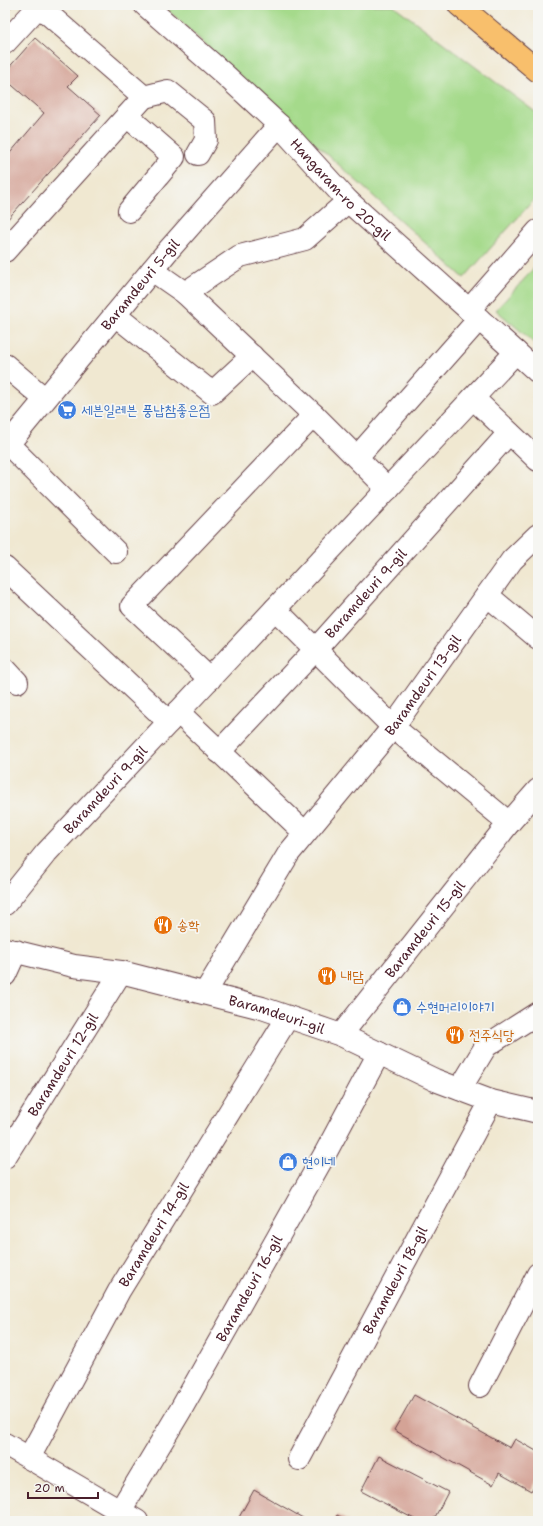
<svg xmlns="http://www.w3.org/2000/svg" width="543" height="1526" viewBox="0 0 543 1526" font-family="'Shantell Sans','Poor Story',sans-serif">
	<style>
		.green { fill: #a5da8b; stroke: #787c5b }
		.building { fill: #d4a396 }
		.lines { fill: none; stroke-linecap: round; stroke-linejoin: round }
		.minor-casing { stroke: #633d44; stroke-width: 24 }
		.major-casing { stroke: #633d44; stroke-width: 24 }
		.minor { stroke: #fff; stroke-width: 22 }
		.major { stroke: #f8bf6c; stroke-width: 22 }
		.labels { text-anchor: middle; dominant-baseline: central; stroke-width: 3.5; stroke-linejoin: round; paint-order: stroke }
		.street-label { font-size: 14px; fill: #4a1f2b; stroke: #f6f6f2 }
		.shop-label { font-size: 14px; fill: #366cbe; stroke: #f6f6f2; text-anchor: start }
		.food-label { font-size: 14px; fill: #c56008; stroke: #f6f6f2; text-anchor: start }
	</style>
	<rect width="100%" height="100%" fill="#f6f6f2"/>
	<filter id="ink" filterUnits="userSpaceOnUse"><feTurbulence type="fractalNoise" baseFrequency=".025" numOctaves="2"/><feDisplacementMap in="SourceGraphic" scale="8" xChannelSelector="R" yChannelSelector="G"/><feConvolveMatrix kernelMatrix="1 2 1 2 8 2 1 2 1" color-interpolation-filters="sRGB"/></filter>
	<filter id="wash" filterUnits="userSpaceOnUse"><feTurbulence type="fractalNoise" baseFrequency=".012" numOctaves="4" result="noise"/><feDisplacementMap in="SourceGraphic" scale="16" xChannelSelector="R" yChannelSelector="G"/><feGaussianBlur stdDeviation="0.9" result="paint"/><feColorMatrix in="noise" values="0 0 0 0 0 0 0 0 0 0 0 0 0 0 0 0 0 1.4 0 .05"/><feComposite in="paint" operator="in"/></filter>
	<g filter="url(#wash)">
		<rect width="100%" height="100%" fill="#f0e8d1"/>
		<path class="green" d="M162 5H393L538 114V195L464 278Z
			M538 264V346L496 310Z"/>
		<g id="blocks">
			<path class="building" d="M5 5H13L5 14Z
				M35 38 78 76 68 86 101 115 5 222V159L44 113 5 79V72Z
				M414 1395 510 1448 515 1439 538 1452V1479L531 1491 499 1473 493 1485 394 1430Z
				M379 1456 448 1492 433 1521H418L361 1491Z
				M254 1490 308 1521H237Z
				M337 1515 348 1521H334Z"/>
		</g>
	</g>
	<g filter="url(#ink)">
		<use href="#blocks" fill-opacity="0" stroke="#633d44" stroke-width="1"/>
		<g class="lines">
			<defs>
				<g id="minor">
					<path id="s1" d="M145 5 225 75 279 125 348 201 538 372"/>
					<path d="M5 43 39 6 144 97 5 251"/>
					<path d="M144 97 168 91 205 121 206 140 198 154"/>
					<path d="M127 116 174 157 129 211"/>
					<path d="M152 270 185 293 314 415 388 489"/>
					<path d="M185 293 240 256 305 239 348 201"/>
					<path d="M469 310 538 231"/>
					<path d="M115 315 212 393 252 356"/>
					<path d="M5 365 45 399"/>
					<path d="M473 398 538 460"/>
					<path d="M8 444 116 552"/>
					<path id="s2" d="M5 448 166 253 279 125"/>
					<path d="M357 457 479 319"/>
					<path d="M5 568 169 722"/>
					<path d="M487 595 538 638"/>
					<path d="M275 609 393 727 509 823"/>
					<path d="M5 669 17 682"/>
					<path d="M210 679 132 606 314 415"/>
					<path d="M178 712 305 833"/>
					<path id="s3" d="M219 752 315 650 509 433"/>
					<path id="s4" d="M5 904 46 853 516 352"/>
					<path id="s5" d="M5 949 74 966 121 972 262 1008 341 1035 435 1080 491 1101 538 1112"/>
					<path d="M5 975 16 951"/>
					<path id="s6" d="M205 993 289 853 393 727 512 560 538 535"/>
					<path id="s7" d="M341 1035 509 823 538 790"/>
					<path d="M460 1089 486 1046 538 1013"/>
					<path id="s8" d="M5 1157 121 972"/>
					<path d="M480 1386 538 1274"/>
					<path d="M5 1444 137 1521"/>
					<path id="s9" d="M29 1458 119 1291 288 1017"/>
					<path id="s10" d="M299 1459 491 1101"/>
					<path id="s11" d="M114 1521 180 1411 326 1152 379 1053"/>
				</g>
				<path id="major" d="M459 5 538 71"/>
			</defs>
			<use href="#minor" class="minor-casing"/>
			<use href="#major" class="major-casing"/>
			<use href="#minor" class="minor"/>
			<use href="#major" class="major"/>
		</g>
	</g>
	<defs>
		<symbol id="supermarket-disc" viewBox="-11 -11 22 22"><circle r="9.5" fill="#3f7fe0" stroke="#f6f6f2"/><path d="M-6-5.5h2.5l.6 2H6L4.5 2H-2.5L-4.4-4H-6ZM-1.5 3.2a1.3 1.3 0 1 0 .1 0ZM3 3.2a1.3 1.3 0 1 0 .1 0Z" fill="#fff"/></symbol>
		<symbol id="restaurant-disc" viewBox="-11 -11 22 22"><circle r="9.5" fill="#e8710a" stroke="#f6f6f2"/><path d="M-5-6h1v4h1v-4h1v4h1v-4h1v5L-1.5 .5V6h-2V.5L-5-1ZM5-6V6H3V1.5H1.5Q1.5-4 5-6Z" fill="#fff"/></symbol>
		<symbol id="shop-disc" viewBox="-11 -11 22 22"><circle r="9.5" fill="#3f7fe0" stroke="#f6f6f2"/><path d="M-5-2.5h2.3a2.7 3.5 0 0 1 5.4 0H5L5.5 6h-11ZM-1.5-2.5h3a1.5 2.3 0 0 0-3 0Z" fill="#fff"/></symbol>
	</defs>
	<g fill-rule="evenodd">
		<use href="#supermarket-disc" x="56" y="399" width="22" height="22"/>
		<use href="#restaurant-disc" x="152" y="914" width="22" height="22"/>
		<use href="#restaurant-disc" x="316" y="965" width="22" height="22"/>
		<use href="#shop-disc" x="391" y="996" width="22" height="22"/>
		<use href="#restaurant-disc" x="444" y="1024" width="22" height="22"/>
		<use href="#shop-disc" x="277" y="1151" width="22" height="22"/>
	</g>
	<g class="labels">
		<g class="street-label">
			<text stroke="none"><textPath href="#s1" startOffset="269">Hangaram-ro 20-gil</textPath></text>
			<text stroke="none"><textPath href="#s2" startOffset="212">Baramdeuri 5-gil</textPath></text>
			<text stroke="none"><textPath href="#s3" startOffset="216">Baramdeuri 9-gil</textPath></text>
			<text stroke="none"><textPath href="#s6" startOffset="378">Baramdeuri 13-gil</textPath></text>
			<text stroke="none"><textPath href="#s4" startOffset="152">Baramdeuri 9-gil</textPath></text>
			<text stroke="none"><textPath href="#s7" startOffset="135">Baramdeuri 15-gil</textPath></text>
			<text stroke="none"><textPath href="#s5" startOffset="280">Baramdeuri-gil</textPath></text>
			<text stroke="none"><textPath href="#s8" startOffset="109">Baramdeuri 12-gil</textPath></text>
			<text stroke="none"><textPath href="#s9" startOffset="256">Baramdeuri 14-gil</textPath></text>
			<text stroke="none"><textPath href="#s10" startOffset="203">Baramdeuri 18-gil</textPath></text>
			<text stroke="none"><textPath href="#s11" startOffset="269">Baramdeuri 16-gil</textPath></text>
		</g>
		<g class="shop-label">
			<text x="81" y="410">세븐일레븐 풍납참좋은점</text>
			<text x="416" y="1007">수현머리이야기</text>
			<text x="302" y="1162">현이네</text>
		</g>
		<g class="food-label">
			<text x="177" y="925">송학</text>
			<text x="341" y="976">내담</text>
			<text x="469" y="1035">전주식당</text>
		</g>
	</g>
	<rect width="543" height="1526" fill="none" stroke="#f6f6f2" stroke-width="20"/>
	<path d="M28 1492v6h70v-6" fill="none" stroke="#4a1f2b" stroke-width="2"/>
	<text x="34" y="1492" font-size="12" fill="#4a1f2b" stroke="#f6f6f2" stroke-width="3" paint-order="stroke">20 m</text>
</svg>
